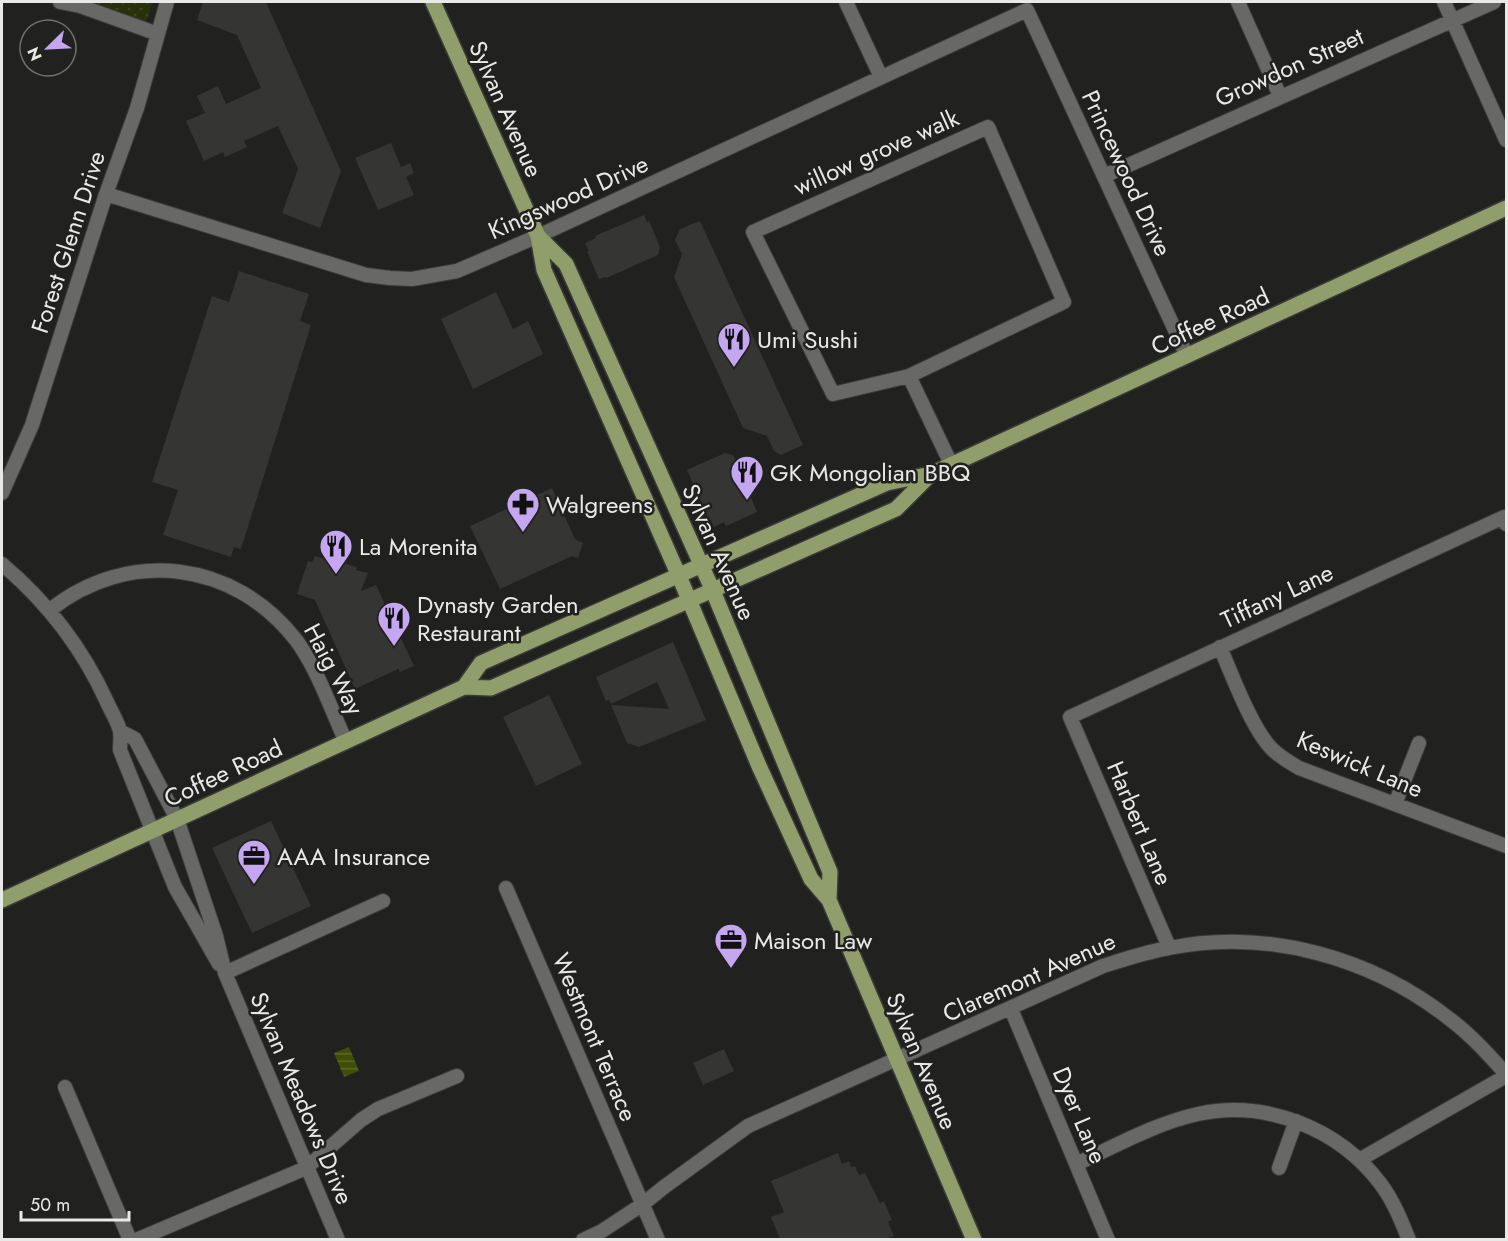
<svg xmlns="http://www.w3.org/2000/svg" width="1508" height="1241" viewBox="0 0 1508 1241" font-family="Jost,sans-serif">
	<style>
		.park { fill: url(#park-dots) }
		.water { fill: url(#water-rules) }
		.building { fill: #353533 }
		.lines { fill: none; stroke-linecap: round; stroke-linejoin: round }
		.minor-casing { stroke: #3b3c3a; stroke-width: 16 }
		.major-casing { stroke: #3b3c3a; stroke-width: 18 }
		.minor { stroke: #686966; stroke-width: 14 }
		.major { stroke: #8f9e6b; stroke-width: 15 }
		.labels { text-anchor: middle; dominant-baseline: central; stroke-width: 5; stroke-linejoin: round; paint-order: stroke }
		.street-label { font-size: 24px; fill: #e9e9e7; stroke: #21211f }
		.poi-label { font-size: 24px; fill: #e9e9e7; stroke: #21211f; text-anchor: start }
	</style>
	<defs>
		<pattern id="park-dots" width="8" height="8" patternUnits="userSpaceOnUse" patternTransform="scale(1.5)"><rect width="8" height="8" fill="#27310b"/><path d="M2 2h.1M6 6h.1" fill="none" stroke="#3c4523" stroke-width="1.8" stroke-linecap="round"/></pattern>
		<pattern id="water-rules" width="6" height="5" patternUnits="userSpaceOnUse" patternTransform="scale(1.5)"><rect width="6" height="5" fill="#3e4e05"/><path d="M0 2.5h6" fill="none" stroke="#5a6829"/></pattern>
	</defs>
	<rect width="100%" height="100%" fill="#21211f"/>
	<path class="park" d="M63 2H153L143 31Z"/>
	<path class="water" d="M349 1047 359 1071 344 1077 334 1053Z"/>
	<path class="building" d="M203 2H266L341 171 320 228 282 213 298 169 278 126 244 141 247 147 225 157 223 152 204 161 186 121 205 113 197 96 218 86 226 104 261 88 237 35 197 20Z
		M391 143 401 167 410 163 414 173 406 177 414 195 378 210 355 158Z
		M644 215 647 222 649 221 660 247 658 255 606 278 605 277 599 279 587 251H589L585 243 596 238 595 236Z
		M700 221 803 445 781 455 774 451 767 436 743 428 674 277 682 254 675 240 680 229Z
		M239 271 309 294 300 321 311 325 241 549 234 547 231 557 163 535 178 490 152 482 212 296 229 302Z
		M496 292 513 329 528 321 543 354 473 389 441 319Z
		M725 453 733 455 757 512 726 526 724 522 714 527 711 520H709L687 470Z
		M552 488 575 539 583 543 578 558 572 556 500 589 470 526Z
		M315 556 339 564 340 562 357 567 356 570 368 573 361 591 376 585 414 666 400 672 398 669 355 689 315 600 297 594 308 561 312 562Z
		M673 642 706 720 639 747 627 743 611 705 669 709 657 682 611 704 609 700 606 701 596 677Z
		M549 695 582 764 536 786 503 717Z
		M271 821 311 906 252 933 212 848Z
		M724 1049 734 1071 703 1085 693 1063Z
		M838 1153 842 1164 849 1161 851 1167 855 1166 859 1175 865 1173 880 1203 884 1201 892 1220 888 1222 894 1236 887 1239H780L771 1217 784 1212 771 1181Z"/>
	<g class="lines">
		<defs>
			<path id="minor" d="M60 2 80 6 158 34
				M846 2 881 77
				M1238 2 1280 96
				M1444 2 1506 140
				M1104 176 1494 2
				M106 194 366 275 390 278 412 279 457 271 538 236 1027 10 1187 356
				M909 376 833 394 753 232 988 127 1064 302 909 376 951 464
				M2 493 32 425 106 194 137 108 167 2
				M2 564C47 602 82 647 107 702 111 711 118 722 120 731 121 737 120 744 120 750L175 887 219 964
				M50 610C128 548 234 560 296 640 317 668 331 709 346 742
				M1220 647C1232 675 1252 729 1272 749 1280 757 1289 762 1299 768L1506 846
				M120 731 135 739 177 819 216 936 225 973 338 1240
				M1395 804 1419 743
				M506 888 658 1240
				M1169 947 1070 717 1504 517 1506 524
				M225 973 383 901
				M1011 1009 1108 1240
				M65 1087 130 1240
				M1359 1160 1506 1076
				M1076 1164C1116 1146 1156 1123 1198 1114 1266 1099 1339 1129 1380 1183 1393 1200 1401 1220 1409 1240
				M1279 1168 1296 1121
				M136 1240 306 1168 361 1120 378 1109 457 1076
				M583 1240 602 1231 643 1204 664 1187 748 1126 1103 966C1125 959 1146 952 1169 948 1268 928 1373 958 1451 1020 1472 1036 1489 1055 1506 1074"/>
			<path id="major" d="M433 2 538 236 544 270 679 576 759 766 811 879 829 900 974 1240
				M538 236 566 264 713 591 830 872 829 900
				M464 687 491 688 896 509 931 474
				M2 900 464 687 481 663 887 483 931 474 1506 208"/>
		</defs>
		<use href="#minor" class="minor-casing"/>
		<use href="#major" class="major-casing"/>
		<use href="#minor" class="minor"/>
		<use href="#major" class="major"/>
	</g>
	<defs>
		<symbol id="restaurant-pin" viewBox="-11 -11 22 30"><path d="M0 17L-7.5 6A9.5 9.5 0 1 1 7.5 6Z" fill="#c5a7f1" stroke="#21211f"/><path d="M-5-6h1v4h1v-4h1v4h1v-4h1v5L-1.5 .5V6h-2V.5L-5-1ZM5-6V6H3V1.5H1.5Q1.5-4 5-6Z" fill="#111"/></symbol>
		<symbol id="pharmacy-pin" viewBox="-11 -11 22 30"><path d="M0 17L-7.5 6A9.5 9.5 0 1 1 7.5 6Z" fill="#c5a7f1" stroke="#21211f"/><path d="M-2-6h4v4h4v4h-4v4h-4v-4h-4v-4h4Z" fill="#111"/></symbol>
		<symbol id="office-pin" viewBox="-11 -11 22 30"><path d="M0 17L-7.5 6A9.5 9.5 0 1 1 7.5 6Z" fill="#c5a7f1" stroke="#21211f"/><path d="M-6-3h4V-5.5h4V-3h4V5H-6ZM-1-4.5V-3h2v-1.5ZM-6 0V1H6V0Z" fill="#111"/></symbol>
	</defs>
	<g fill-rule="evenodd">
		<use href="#restaurant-pin" x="715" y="320" width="38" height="52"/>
		<use href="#restaurant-pin" x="728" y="453" width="38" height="52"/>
		<use href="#pharmacy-pin" x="504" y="485" width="38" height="52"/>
		<use href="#restaurant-pin" x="317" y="527" width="38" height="52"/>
		<use href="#restaurant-pin" x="375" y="599" width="38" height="52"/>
		<use href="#office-pin" x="235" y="837" width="38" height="52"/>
		<use href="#office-pin" x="712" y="921" width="38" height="52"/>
	</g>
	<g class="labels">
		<g class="street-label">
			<text transform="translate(1289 67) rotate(-24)">Growdon Street</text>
			<text transform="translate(506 109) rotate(66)">Sylvan Avenue</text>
			<text transform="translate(876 152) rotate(-24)">willow grove walk</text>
			<text transform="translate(1127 173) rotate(65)">Princewood Drive</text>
			<text transform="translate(568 197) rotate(-24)">Kingswood Drive</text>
			<text transform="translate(68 242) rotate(-72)">Forest Glenn Drive</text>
			<text transform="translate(1210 321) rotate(-25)">Coffee Road</text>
			<text transform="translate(719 552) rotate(66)">Sylvan Avenue</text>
			<text transform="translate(1277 596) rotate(-25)">Tiffany Lane</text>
			<text transform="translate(334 669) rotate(62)">Haig Way</text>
			<text transform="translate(1360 764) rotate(23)">Keswick Lane</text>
			<text transform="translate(223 773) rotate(-25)">Coffee Road</text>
			<text transform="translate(1140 823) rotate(67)">Harbert Lane</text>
			<text transform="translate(1029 977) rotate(-24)">Claremont Avenue</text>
			<text transform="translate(595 1037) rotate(67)">Westmont Terrace</text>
			<text transform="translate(922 1061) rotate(67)">Sylvan Avenue</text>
			<text transform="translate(302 1098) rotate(67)">Sylvan Meadows Drive</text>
			<text transform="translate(1080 1115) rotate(67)">Dyer Lane</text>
		</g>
		<g class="poi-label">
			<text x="757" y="339">Umi Sushi</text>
			<text x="770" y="472">GK Mongolian BBQ</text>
			<text x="546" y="504">Walgreens</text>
			<text x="359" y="546">La Morenita</text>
			<text x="417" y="604">Dynasty Garden<tspan x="417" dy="28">Restaurant</tspan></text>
			<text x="277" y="856">AAA Insurance</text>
			<text x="754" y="940">Maison Law</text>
		</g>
	</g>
	<rect width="1508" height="1241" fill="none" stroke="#e9e9e7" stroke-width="6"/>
	<g transform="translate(48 48) rotate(246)"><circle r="28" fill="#21211f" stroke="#71716f" stroke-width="1.5"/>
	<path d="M0-4.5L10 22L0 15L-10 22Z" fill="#c5a7f1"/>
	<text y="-9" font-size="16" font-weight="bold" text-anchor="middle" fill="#e9e9e7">N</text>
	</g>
	<path d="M21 1211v9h108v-9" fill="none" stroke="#e9e9e7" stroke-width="3"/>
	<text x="30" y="1211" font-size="18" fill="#e9e9e7" stroke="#21211f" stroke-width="4.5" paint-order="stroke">50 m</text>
</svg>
